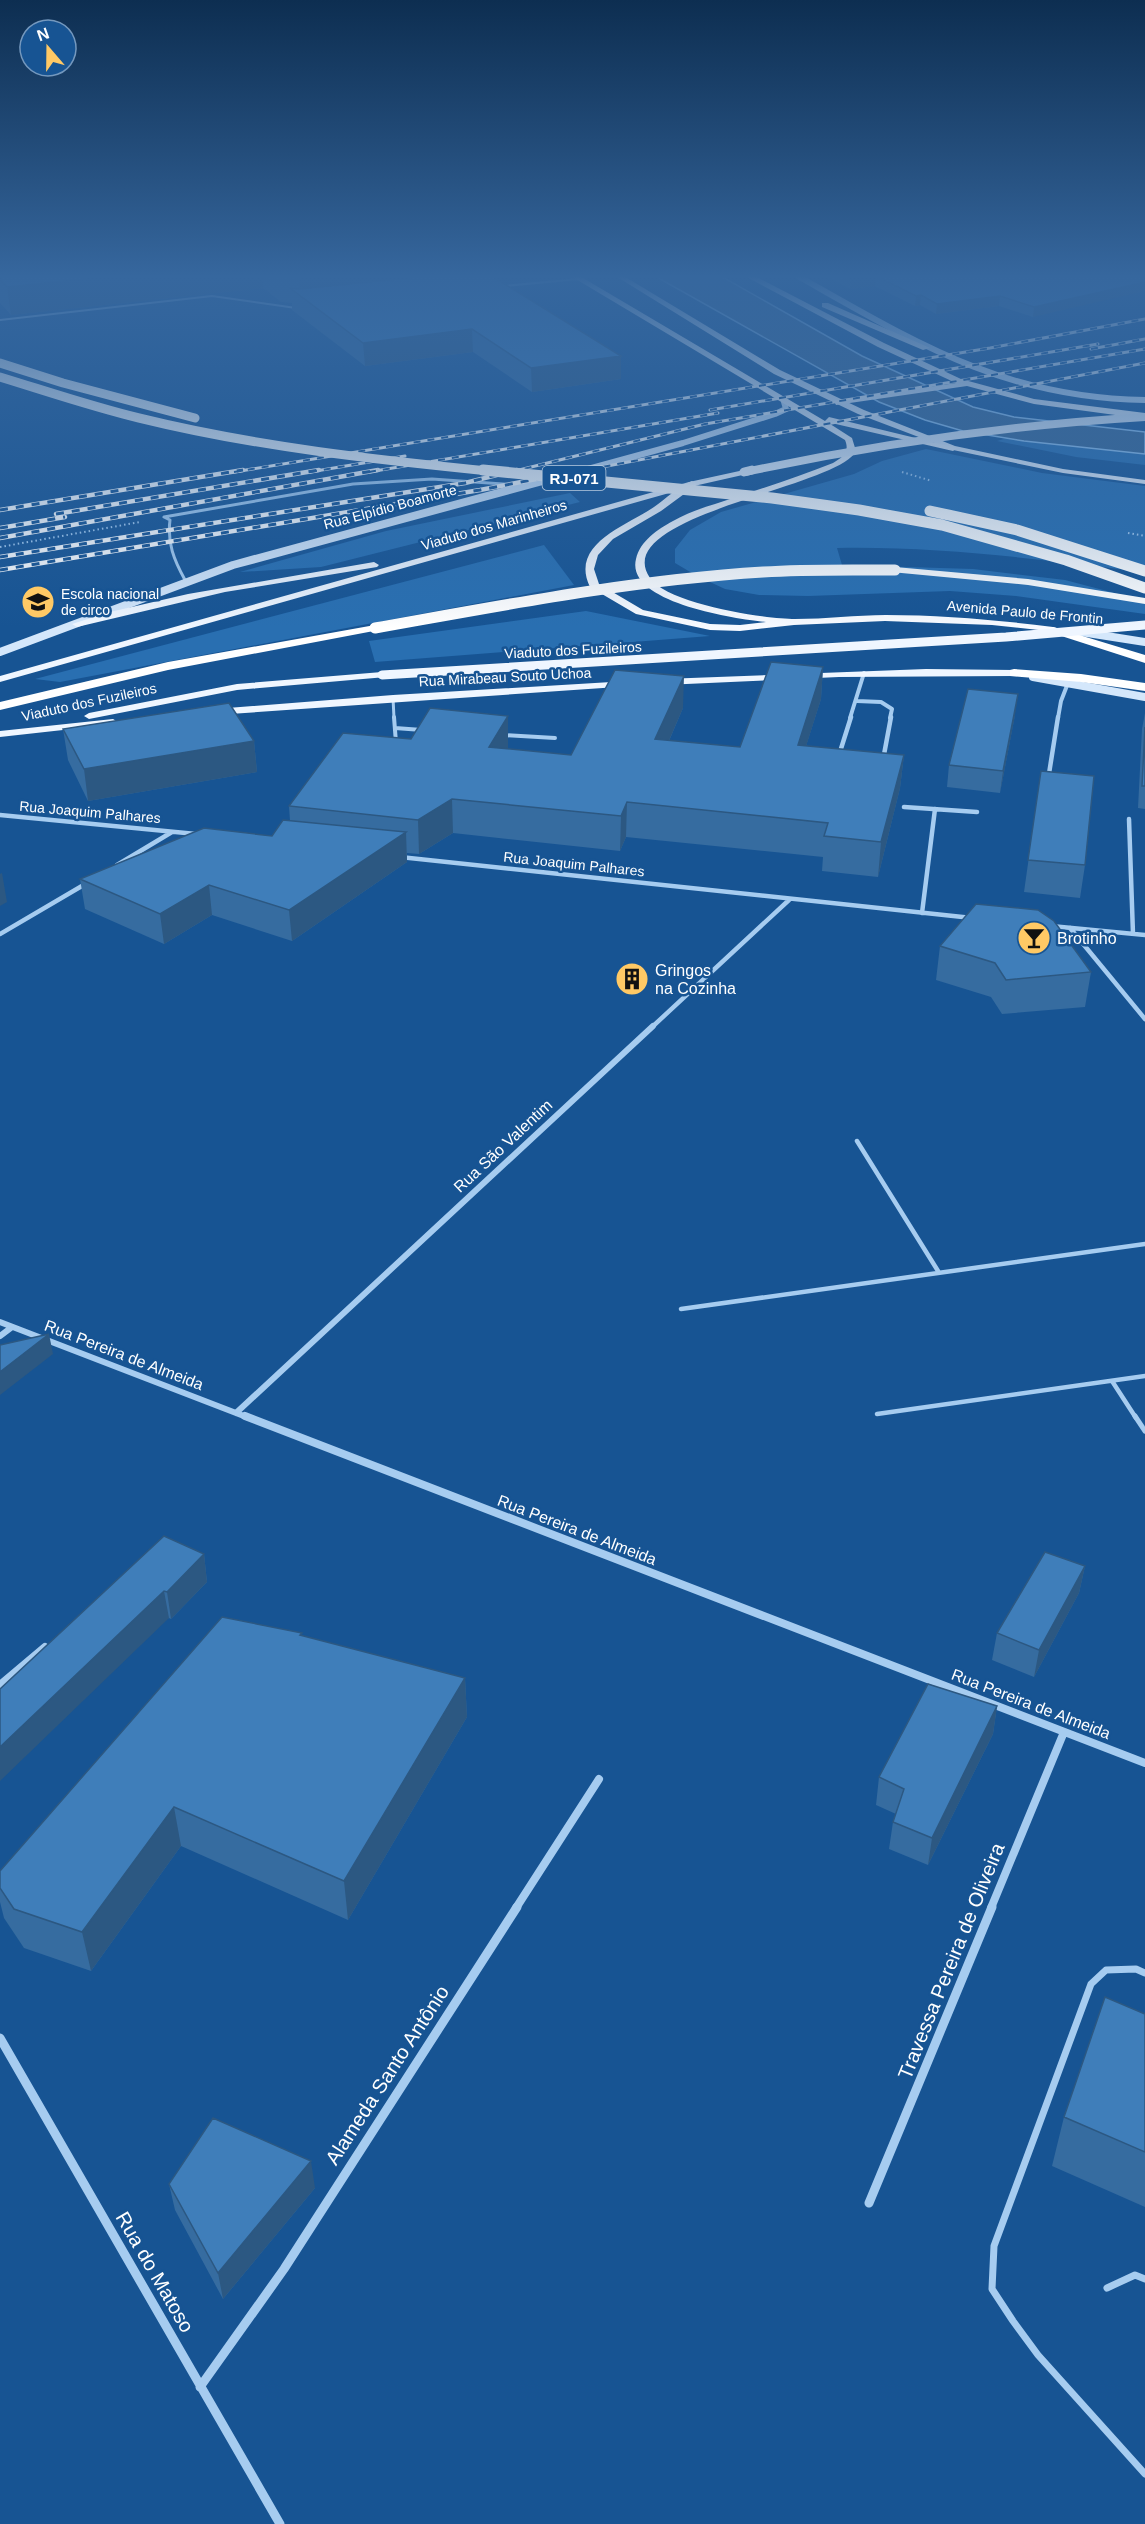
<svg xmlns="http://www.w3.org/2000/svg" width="1145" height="2524" viewBox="0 0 1145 2524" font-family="Arial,sans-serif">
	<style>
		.green { fill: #296fb1 }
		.water { fill: #396693; stroke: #98c8f3; stroke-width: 1.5 }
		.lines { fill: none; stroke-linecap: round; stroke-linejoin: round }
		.path { stroke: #a6ccf0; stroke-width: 2; stroke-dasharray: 1.5 3; stroke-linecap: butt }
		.service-far5 { stroke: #a6ccf0; stroke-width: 2 }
		.service-far4 { stroke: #a6ccf0; stroke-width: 3 }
		.service-far3 { stroke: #a6ccf0; stroke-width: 4 }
		.service-far2 { stroke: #a6ccf0; stroke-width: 4.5 }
		.service-far1 { stroke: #a6ccf0; stroke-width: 5 }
		.service { stroke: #a6ccf0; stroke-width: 7 }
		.minor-far4 { stroke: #a6ccf0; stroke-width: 4 }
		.minor-far3 { stroke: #a6ccf0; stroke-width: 4.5 }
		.minor-far2 { stroke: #a6ccf0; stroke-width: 6 }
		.minor-far1 { stroke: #a6ccf0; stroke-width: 8 }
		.minor { stroke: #a6ccf0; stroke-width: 9 }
		.secondary-far1 { stroke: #d4e7fb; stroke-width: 6 }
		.secondary { stroke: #d4e7fb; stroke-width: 8 }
		.primary { fill: #eff6ff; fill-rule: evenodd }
		.trunk { fill: #f7faff; fill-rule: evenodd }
		.motorway { fill: #fff; fill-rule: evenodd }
		.rail-far1-casing { stroke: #fff; stroke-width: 3 }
		.rail-casing { stroke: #fff; stroke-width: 4.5 }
		.rail-far1 { stroke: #175493; stroke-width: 2; stroke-dasharray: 7; stroke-linecap: butt }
		.rail { stroke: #175493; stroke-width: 3; stroke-dasharray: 8; stroke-linecap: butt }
		.primary-bridge-far1 { stroke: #eff6ff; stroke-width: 8 }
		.primary-bridge { stroke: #eff6ff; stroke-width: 9 }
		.motorway-bridge-far1 { stroke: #fff; stroke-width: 9 }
		.motorway-bridge { stroke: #fff; stroke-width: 11 }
		.wall { fill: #366ca0 }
		.shaded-wall { fill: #2c5882 }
		.building { fill: #3f7eba; stroke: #2c5882; stroke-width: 1.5 }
		.labels { text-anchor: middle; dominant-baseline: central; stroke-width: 5; stroke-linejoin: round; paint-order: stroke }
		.far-street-label { font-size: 14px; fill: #fff; stroke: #175493 }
		.far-poi-label { font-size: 14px; fill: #fff; stroke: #175493; text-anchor: start }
		.shield { fill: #175493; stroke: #b9ccdf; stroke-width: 1.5 }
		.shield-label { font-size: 15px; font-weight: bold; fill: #fff }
		.poi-label { font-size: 16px; fill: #fff; stroke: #175493; text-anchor: start }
		.street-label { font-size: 16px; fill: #fff; stroke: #175493 }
		.near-street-label { font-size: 20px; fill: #fff; stroke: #175493 }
	</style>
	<rect width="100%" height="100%" fill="#175493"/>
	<path class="green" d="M1017 435 1145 449V465L1076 457 997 441Z
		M926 449 1042 473 1145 486V572C1043 560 940 546 837 548L842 565 973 569 1065 580 1145 601V614L1016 596 950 591 808 596 759 595 725 589 697 576 675 563V549L690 530 721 512 854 474 882 461Z
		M570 493 580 502 321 567 240 572 386 531Z
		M544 545 574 585 60 682 35 679Z
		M586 611 710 636 375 662 369 641Z"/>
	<path class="water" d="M653 275H719L862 356 973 407 1014 417 1145 432V454L1024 441 963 431 925 420 879 402Z"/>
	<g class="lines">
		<path class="path" d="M902 472 932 481
			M1128 533 1145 536
			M0 547 140 522"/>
		<path class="service-far5" d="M550 275 571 277
			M504 286 579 279
			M0 320 212 296 296 308"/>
		<path class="service-far4" d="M185 580C174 560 167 543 170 520L164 517 353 484 432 479 518 485
			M393 698 394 718"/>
		<path class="service-far3" d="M394 717 396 743
			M395 728 422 730
			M503 735 555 738"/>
		<path class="service-far2" d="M857 1141 938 1271
			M681 1309 1145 1244
			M1112 1381 1136 1418
			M877 1414 1145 1376"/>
		<path class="service-far1" d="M1135 1416 1145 1431"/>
		<path class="service" d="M1145 1973 1136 1969 1106 1970 1091 1984 994 2246 992 2289 1013 2321 1038 2355 1145 2474
			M1107 2288 1135 2275 1145 2279"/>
		<path class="minor-far4" d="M857 701 881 702 892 709 890 718
			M850 718 864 673
			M1058 718 1061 701 1068 683"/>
		<path class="minor-far3" d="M839 755 851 717
			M883 760 891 717
			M1048 780 1058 717
			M904 807 977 812
			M0 815 196 834
			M1129 819 1133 934
			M400 857 972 918
			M117 865 172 832
			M922 913 935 809
			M1051 926 1145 935
			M1070 928 1145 1019
			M0 934 87 883
			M651 1028 789 900"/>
		<path class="minor-far2" d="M0 1322 249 1418
			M0 1336 12 1327
			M236 1413 653 1026"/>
		<path class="minor-far1" d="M245 1416 1145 1763
			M0 1685 45 1647
			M516 1908 599 1779
			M991 1908 1064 1732"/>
		<path class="minor" d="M0 2038 280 2524
			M869 2203 992 1907
			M200 2387 284 2269 517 1907"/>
		<path class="secondary-far1" d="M796 275C915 342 1003 398 1145 400
			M577 472 683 443 775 414 786 409 784 402"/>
		<path class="secondary" d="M1081 632 1145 642
			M0 652 233 565 583 470
			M1033 677 1145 697"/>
		<path class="primary" d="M614 275H622L780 370 864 410 955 446 1063 469 1145 480V484L1063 473 953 450 858 414 774 374Z
			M744 470 748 472 747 474 694 486 0 682V676L689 482Z
			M374 562 379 565 377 567 225 592 77 627 72 624 110 612 188 594Z
			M926 669 1014 670 1019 673 1014 676 839 677 664 685 659 682 664 679Z
			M382 672 387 675 386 677 237 690 89 719 84 716 89 713 237 684Z
			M628 681 632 682V686L215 715 210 712 215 709 393 695Z
			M113 719 118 722 117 724 0 737V731Z"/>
		<path class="trunk" d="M569 275H578L825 421 829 417 957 448 953 451 827 422 852 438 856 451C838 488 607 515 650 578 668 604 764 619 795 619 826 619 856 615 886 615 942 615 998 620 1053 627L1057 628V632L992 625 885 621 794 625 740 631 710 630 636 614 590 587C569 544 626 526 654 507 666 499 678 486 692 481L697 484 695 486 661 511 613 539 598 555 594 569 599 584 643 610 710 624 740 625 766 622C738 619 625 603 636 559 640 541 658 529 673 521 692 510 713 505 733 498 767 487 800 476 833 463 843 457 850 452 845 440Z
			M743 275H753L884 343 961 379 1034 399 1145 413V419L1034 404 967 386 836 405 835 403 839 400 956 383 878 347Z
			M822 303H828L930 348 923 350 822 307Z"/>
		<path class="motorway" d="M895 567 1028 579 1145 598V604L1028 585 891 572V568Z
			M375 625 379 626V630L168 670 0 710V702L168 662Z
			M1053 627 1145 655V663L1049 632V628Z
			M1014 669 1081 674 1145 683V691L1081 682 1010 676V670Z"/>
		<defs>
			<path id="rail-far1" d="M1091 349 1145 339
				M710 410 1098 344
				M234 472 990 348 1145 319
				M310 472 405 456
				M369 472 718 413
				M511 472 705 424 1145 349
				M576 472 1145 363"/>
			<path id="rail" d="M0 510 243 470
				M56 514 319 470
				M0 528 65 517
				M0 538 378 470
				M0 557 465 483 517 470
				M0 570 480 490 583 470"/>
		</defs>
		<use href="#rail-far1" class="rail-far1-casing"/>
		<use href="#rail" class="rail-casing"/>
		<use href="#rail-far1" class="rail-far1"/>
		<use href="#rail" class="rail"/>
		<path class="primary-bridge-far1" d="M745 472C878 444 1010 425 1145 417"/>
		<path class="primary-bridge" d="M744 472 752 470
			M382 675 1006 637 1145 625"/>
		<path class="motorway-bridge-far1" d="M0 363 63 383 195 418
			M0 377C46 391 93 407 139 418 257 447 378 460 498 472"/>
		<path class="motorway-bridge" d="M483 470 772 498 859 510 942 525 1066 560 1145 588
			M930 511 1017 530 1145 571
			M375 628C504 605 632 580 763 572 807 569 851 570 895 570"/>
	</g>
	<path class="wall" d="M0 275H490L621 356V379L532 392 473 352 365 366 292 310V303L281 302 263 288 11 315 0 303Z
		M824 275H1145L1033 317 999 306 936 314 920 305 915 306 875 286 850 289Z
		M823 667 821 699 806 746 904 755 900 788 878 877 822 871 823 857 626 837 620 851 453 833 419 854 407 853V862L292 941 212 915 164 944 85 909 80 879 272 836 290 821 289 806 508 749 571 755 683 708 669 741 740 747Z
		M1145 713V809L1138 808 1142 729Z
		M1015 715 1000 793 947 787 949 765Z
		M63 729 254 741 257 772 88 801 68 760Z
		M1041 771 1085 865 1080 898 1024 892Z
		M940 946 1091 972 1085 1007 1002 1014 991 997 936 980Z
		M204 1554 207 1582 171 1619 169 1618 0 1689Z
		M1085 1566 1079 1593 1034 1677 992 1660 997 1633Z
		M302 1636 465 1678 467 1717 348 1920 181 1846 91 1971 24 1948 4 1918 0 1902V1871Z
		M997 1706 993 1734 928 1865 889 1849 893 1822 896 1814 876 1805 879 1777Z
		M1145 2014V2207L1052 2166 1064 2117Z
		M169 2184 315 2188 223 2299 175 2210Z"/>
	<path class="shaded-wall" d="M123 275H262L263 288 11 315 7 287Z
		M317 275H477L300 296 299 277Z
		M876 276 875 286 850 289 851 279Z
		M1145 282V291L1033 317 1034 307Z
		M921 295 920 305 915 306 916 296Z
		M1000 296 999 306 936 314 937 304Z
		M472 329 473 352 365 366 363 343Z
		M621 356V379L532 392 531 368Z
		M823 667 821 699 796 778 798 745Z
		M684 676 683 708 655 773V739Z
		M1018 694 1015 715 1000 793 1003 771Z
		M508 716V749L489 747Z
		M254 741 257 772 88 801 84 769Z
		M904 755 900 788 878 877 881 842Z
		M452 799 453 833 419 854 418 820Z
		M627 802 626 837 620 851 621 816Z
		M406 832 407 862 292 941 289 910Z
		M2 873 7 902 0 906V874Z
		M209 885 212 915 164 944 160 914Z
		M49 1334 53 1354 0 1395V1372Z
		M204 1554 207 1582 171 1619 167 1592Z
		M1085 1566 1079 1593 1034 1677 1039 1650Z
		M164 1591 169 1618 0 1781V1747Z
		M465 1678 467 1717 348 1920 344 1881Z
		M997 1706 993 1734 928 1865 932 1838Z
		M174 1807 181 1846 91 1971 82 1932Z
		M311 2161 315 2188 223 2299 218 2273Z"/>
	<path class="building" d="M0 275H123L7 287 0 280Z
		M285 275H317L299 277Z
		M438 275H490L621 356 531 368 472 329 363 343 290 288 300 289Z
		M844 275H1145V282L1034 307 1000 296 937 304 921 295 916 296 876 276 851 279Z
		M771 662 823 667 798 745 904 755 881 842 824 836 828 823 627 802 621 816 452 799 418 820 289 806 343 733 411 739 430 708 508 716 489 747 571 755 615 670 684 676 655 739 740 747Z
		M968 689 1018 694 1003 771 949 765Z
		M229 703 254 741 84 769 63 729Z
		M1145 727V786H1142Z
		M1041 771 1094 776 1085 865 1028 860Z
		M283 820 406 832 289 910 209 885 160 914 80 879 204 828 272 836Z
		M976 904 1038 910 1054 921 1091 972 1006 980 995 963 940 946Z
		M49 1334 0 1372V1345Z
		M164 1536 204 1554 167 1592 164 1591 0 1747V1689Z
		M1045 1552 1085 1566 1039 1650 997 1633Z
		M222 1617 302 1633 300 1635 465 1678 344 1881 174 1807 82 1932 14 1909 0 1888V1871Z
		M928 1684 997 1706 932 1838 893 1822 904 1789 879 1777Z
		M1105 1997 1145 2014V2152L1064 2117Z
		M213 2118 311 2161 218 2273 169 2184Z"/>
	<linearGradient id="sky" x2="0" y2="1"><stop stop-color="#0d2e51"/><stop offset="0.44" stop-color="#36679e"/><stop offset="1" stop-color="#36679e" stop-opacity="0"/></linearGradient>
	<rect width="1145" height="628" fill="url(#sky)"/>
	<defs>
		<symbol id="university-disc" viewBox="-11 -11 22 22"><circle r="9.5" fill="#ffc965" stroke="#175493"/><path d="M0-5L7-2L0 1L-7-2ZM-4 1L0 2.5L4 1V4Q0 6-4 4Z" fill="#111"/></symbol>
		<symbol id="bar-disc" viewBox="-11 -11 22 22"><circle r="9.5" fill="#ffc965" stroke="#175493"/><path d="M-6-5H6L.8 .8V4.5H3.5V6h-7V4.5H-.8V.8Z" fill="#111"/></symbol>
		<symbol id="building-disc" viewBox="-11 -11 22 22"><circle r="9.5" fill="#ffc965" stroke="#175493"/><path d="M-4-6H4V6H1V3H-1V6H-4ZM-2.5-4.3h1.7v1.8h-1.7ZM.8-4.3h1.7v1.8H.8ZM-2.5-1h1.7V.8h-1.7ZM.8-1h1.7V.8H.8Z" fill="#111"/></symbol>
	</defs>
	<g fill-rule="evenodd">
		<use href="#university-disc" x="19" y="583" width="38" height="38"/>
		<use href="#bar-disc" x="1015" y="919" width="38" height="38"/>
		<use href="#building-disc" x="613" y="960" width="38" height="38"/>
	</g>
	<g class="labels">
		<g class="far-street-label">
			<text transform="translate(390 507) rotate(-15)">Rua Elpídio Boamorte</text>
			<text transform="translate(494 525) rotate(-16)">Viaduto dos Marinheiros</text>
			<text transform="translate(1025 612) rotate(5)">Avenida Paulo de Frontin</text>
			<text transform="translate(573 650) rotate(-3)">Viaduto dos Fuzileiros</text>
			<text transform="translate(505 677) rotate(-3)">Rua Mirabeau Souto Uchoa</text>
			<text transform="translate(89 702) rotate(-12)">Viaduto dos Fuzileiros</text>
			<text transform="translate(90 812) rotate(5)">Rua Joaquim Palhares</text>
			<text transform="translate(574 864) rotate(6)">Rua Joaquim Palhares</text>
		</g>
		<g class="far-poi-label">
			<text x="61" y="594">Escola nacional<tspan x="61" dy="16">de circo</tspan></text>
		</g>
		<rect class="shield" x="542.5" y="466" width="63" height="24" rx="4.5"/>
		<g class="shield-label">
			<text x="574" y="478">RJ-071</text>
		</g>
		<g class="poi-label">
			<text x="1057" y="938">Brotinho</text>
			<text x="655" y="970">Gringos<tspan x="655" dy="18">na Cozinha</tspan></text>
		</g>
		<g class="street-label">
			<text transform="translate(503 1146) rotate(-43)">Rua São Valentim</text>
			<text transform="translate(124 1355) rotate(21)">Rua Pereira de Almeida</text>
			<text transform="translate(577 1530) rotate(21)">Rua Pereira de Almeida</text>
			<text transform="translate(1031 1704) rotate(21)">Rua Pereira de Almeida</text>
		</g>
		<g class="near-street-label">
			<text transform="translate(951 1961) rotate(-68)">Travessa Pereira de Oliveira</text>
			<text transform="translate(387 2075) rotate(-57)">Alameda Santo Antônio</text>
			<text transform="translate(155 2272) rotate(60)">Rua do Matoso</text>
		</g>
	</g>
	<g transform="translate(48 48) rotate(340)"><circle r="28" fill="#175493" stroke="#7498be" stroke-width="1.5"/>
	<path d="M0-4.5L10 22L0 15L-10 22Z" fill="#ffc965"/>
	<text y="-9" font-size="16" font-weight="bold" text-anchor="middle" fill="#ffffff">N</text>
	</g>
</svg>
